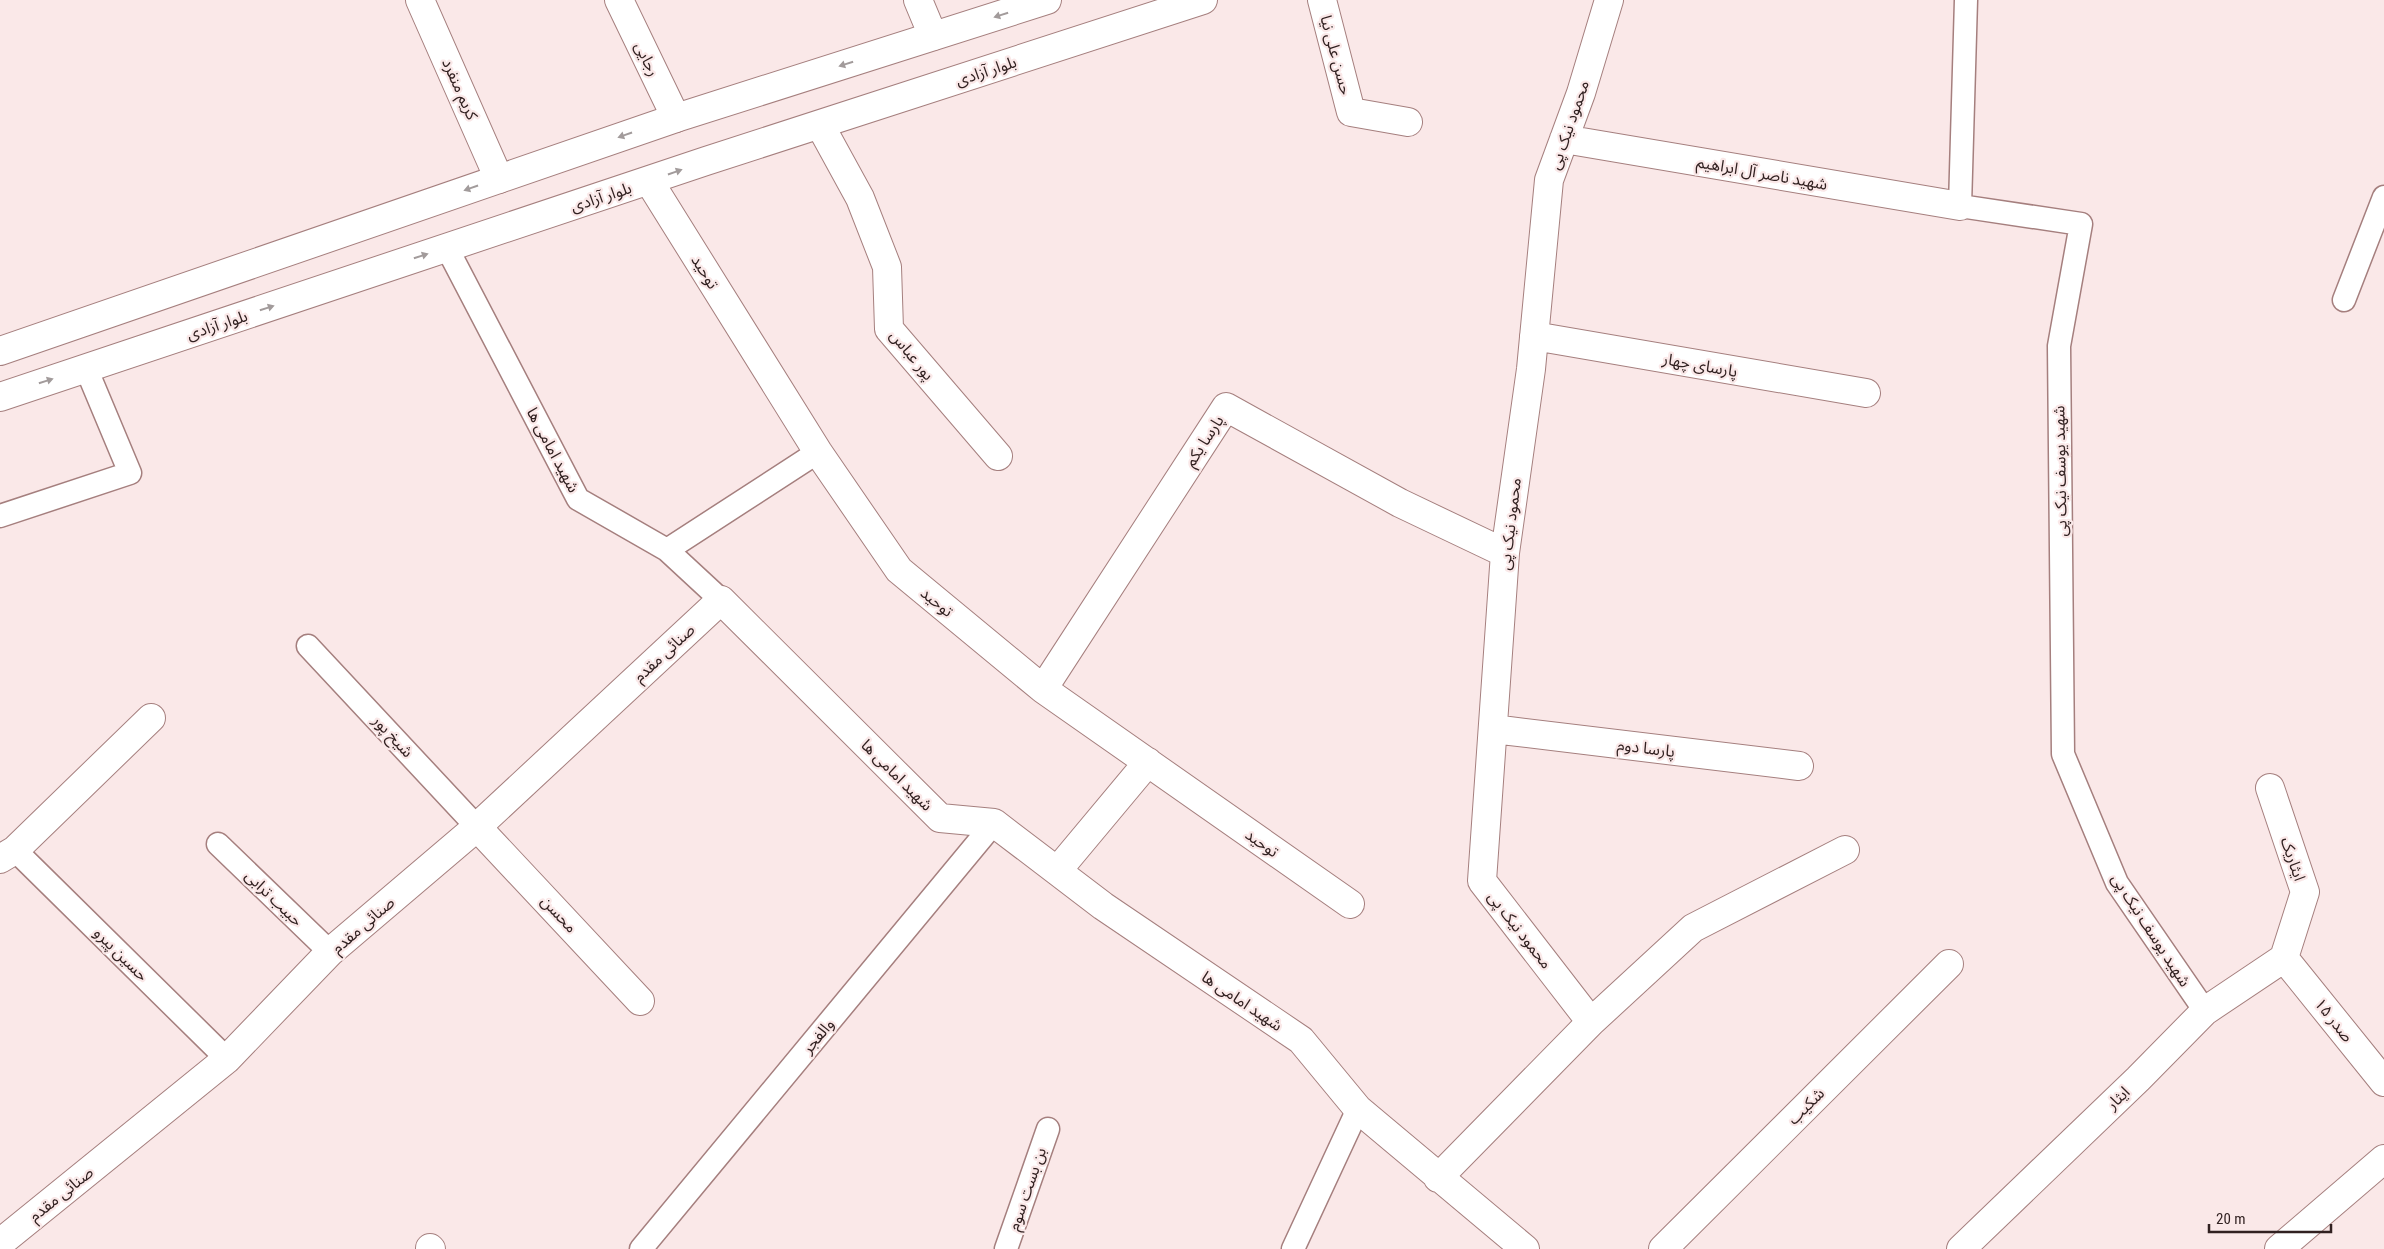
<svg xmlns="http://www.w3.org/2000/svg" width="2384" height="1249" viewBox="0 0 2384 1249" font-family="'Roboto Condensed','Noto Sans Arabic',sans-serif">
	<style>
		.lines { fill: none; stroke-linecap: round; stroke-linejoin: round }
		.lane-casing { stroke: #a57f7e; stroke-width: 25 }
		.street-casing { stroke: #a57f7e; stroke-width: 30 }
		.secondary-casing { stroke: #a57f7e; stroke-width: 30 }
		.lane { stroke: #fff; stroke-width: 22 }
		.street { stroke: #fff; stroke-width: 28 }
		.secondary { stroke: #fff; stroke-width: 28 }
		.oneway { fill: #a29b9b }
		.labels { text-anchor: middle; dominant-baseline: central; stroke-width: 4.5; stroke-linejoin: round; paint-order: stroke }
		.street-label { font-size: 16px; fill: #312121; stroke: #fae8e8 }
	</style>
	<rect width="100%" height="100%" fill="#fae8e8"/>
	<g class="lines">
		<defs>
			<path id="lane" d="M1966 0 1960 206 2081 224 2059 346 2063 754 2117 883 2205 1011
				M447 248 578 499 667 550 721 600
				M2344 300 2384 197
				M0 516 130 473 86 368
				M667 550 818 452
				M308 646 477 827
				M218 844 330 952
				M15 850 227 1059
				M641 1249 994 823
				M1006 1249 1048 1129
				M1293 1249 1358 1109"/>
			<path id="street" d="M420 0 499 179
				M619 0 676 118
				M918 0 933 36
				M1322 0 1351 112 1408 122
				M820 125 860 198 887 267 889 329 998 456
				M1564 139 1960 206
				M649 181 818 452 899 570 1043 689 1350 904
				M1534 336 1866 393
				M1043 689 1226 407 1400 503 1505 553
				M1493 729 1799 766
				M2270 788 2305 892 2284 958
				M477 827 640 1001
				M0 859 15 850 151 718
				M1057 871 1148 762
				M2284 958 2384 1082
				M1591 1022 1693 928 1845 850
				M1438 1178 1591 1022 1482 881 1505 553 1531 369 1549 180 1581 93 1609 0
				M0 1243 227 1059 330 952 477 827 721 600 940 818 994 823 1103 906 1301 1040 1358 1109 1525 1249
				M430 1248 431 1249
				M1663 1249 1949 964
				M1961 1249 2138 1079 2205 1011 2284 958
				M2279 1249 2384 1159"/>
			<path id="secondary" d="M0 351 676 118 1047 0
				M0 397 706 161 1203 0"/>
		</defs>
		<use href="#lane" class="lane-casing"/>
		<use href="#street" class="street-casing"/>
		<use href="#secondary" class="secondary-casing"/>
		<use href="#lane" class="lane"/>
		<use href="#street" class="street"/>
		<use href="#secondary" class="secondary"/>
	</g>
	<defs><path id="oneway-solid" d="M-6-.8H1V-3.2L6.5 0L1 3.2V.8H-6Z" transform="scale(1.25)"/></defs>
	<g class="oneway">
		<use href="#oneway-solid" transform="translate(1001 15) rotate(162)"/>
		<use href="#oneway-solid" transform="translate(846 64) rotate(162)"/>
		<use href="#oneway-solid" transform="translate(625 135) rotate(161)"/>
		<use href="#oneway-solid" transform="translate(675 172) rotate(-19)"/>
		<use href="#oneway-solid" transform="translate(471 188) rotate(161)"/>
		<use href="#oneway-solid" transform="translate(421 256) rotate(-18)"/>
		<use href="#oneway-solid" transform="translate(267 308) rotate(-18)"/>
		<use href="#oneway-solid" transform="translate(46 381) rotate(-18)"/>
	</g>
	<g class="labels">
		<g class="street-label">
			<text transform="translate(1336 55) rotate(75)">حسن علی نیا</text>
			<text transform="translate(647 59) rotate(64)">رجایی</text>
			<text transform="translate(986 71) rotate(-18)">بلوار آزادی</text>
			<text transform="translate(460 89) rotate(66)">کریم منفرد</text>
			<text transform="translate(1569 125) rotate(-71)">محمود نیک پی</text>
			<text transform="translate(1762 173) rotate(10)">شهید ناصر آل ابراهیم</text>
			<text transform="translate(601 197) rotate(-18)">بلوار آزادی</text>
			<text transform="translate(705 272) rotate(58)">توحید</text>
			<text transform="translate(217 325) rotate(-18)">بلوار آزادی</text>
			<text transform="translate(912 355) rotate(51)">پور عباس</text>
			<text transform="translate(1700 365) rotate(10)">پارسای چهار</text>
			<text transform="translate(1204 441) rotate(-57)">پارسا یکم</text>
			<text transform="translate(553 450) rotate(62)">شهید امامی ها</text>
			<text transform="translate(2060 471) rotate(-91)">شهید یوسف نیک پی</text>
			<text transform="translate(1510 524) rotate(-83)">محمود نیک پی</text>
			<text transform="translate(937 602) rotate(39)">توحید</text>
			<text transform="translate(664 653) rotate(-43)">صنائی مقدم</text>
			<text transform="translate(393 736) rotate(47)">شیخ پور</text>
			<text transform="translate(1646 748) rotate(7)">پارسا دوم</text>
			<text transform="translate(897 775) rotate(45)">شهید امامی ها</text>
			<text transform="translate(1262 843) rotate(35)">توحید</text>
			<text transform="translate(2293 859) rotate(71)">ایثاریک</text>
			<text transform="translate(274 898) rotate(44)">حبیب ترابی</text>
			<text transform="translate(559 914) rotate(47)">محسن</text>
			<text transform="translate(363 925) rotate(-41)">صنائی مقدم</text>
			<text transform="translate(1520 930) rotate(52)">محمود نیک پی</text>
			<text transform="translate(2151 930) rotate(57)">شهید یوسف نیک پی</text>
			<text transform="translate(121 954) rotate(45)">حسین پیرو</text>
			<text transform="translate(1242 1001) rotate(34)">شهید امامی ها</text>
			<text transform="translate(2334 1020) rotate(51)">صدر ۱۵</text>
			<text transform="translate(818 1036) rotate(-50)">والفجر</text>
			<text transform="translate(2118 1098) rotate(-44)">ایثار</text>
			<text transform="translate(1806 1106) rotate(-45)">شکیب</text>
			<text transform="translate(1027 1189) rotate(-71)">بن بست سوم</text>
			<text transform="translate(61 1194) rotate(-39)">صنائی مقدم</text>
		</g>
	</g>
	<path d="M2209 1224v8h122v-8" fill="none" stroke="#312121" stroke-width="2.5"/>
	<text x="2216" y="1224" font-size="15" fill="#312121" stroke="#fae8e8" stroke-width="4" paint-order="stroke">20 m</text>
</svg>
